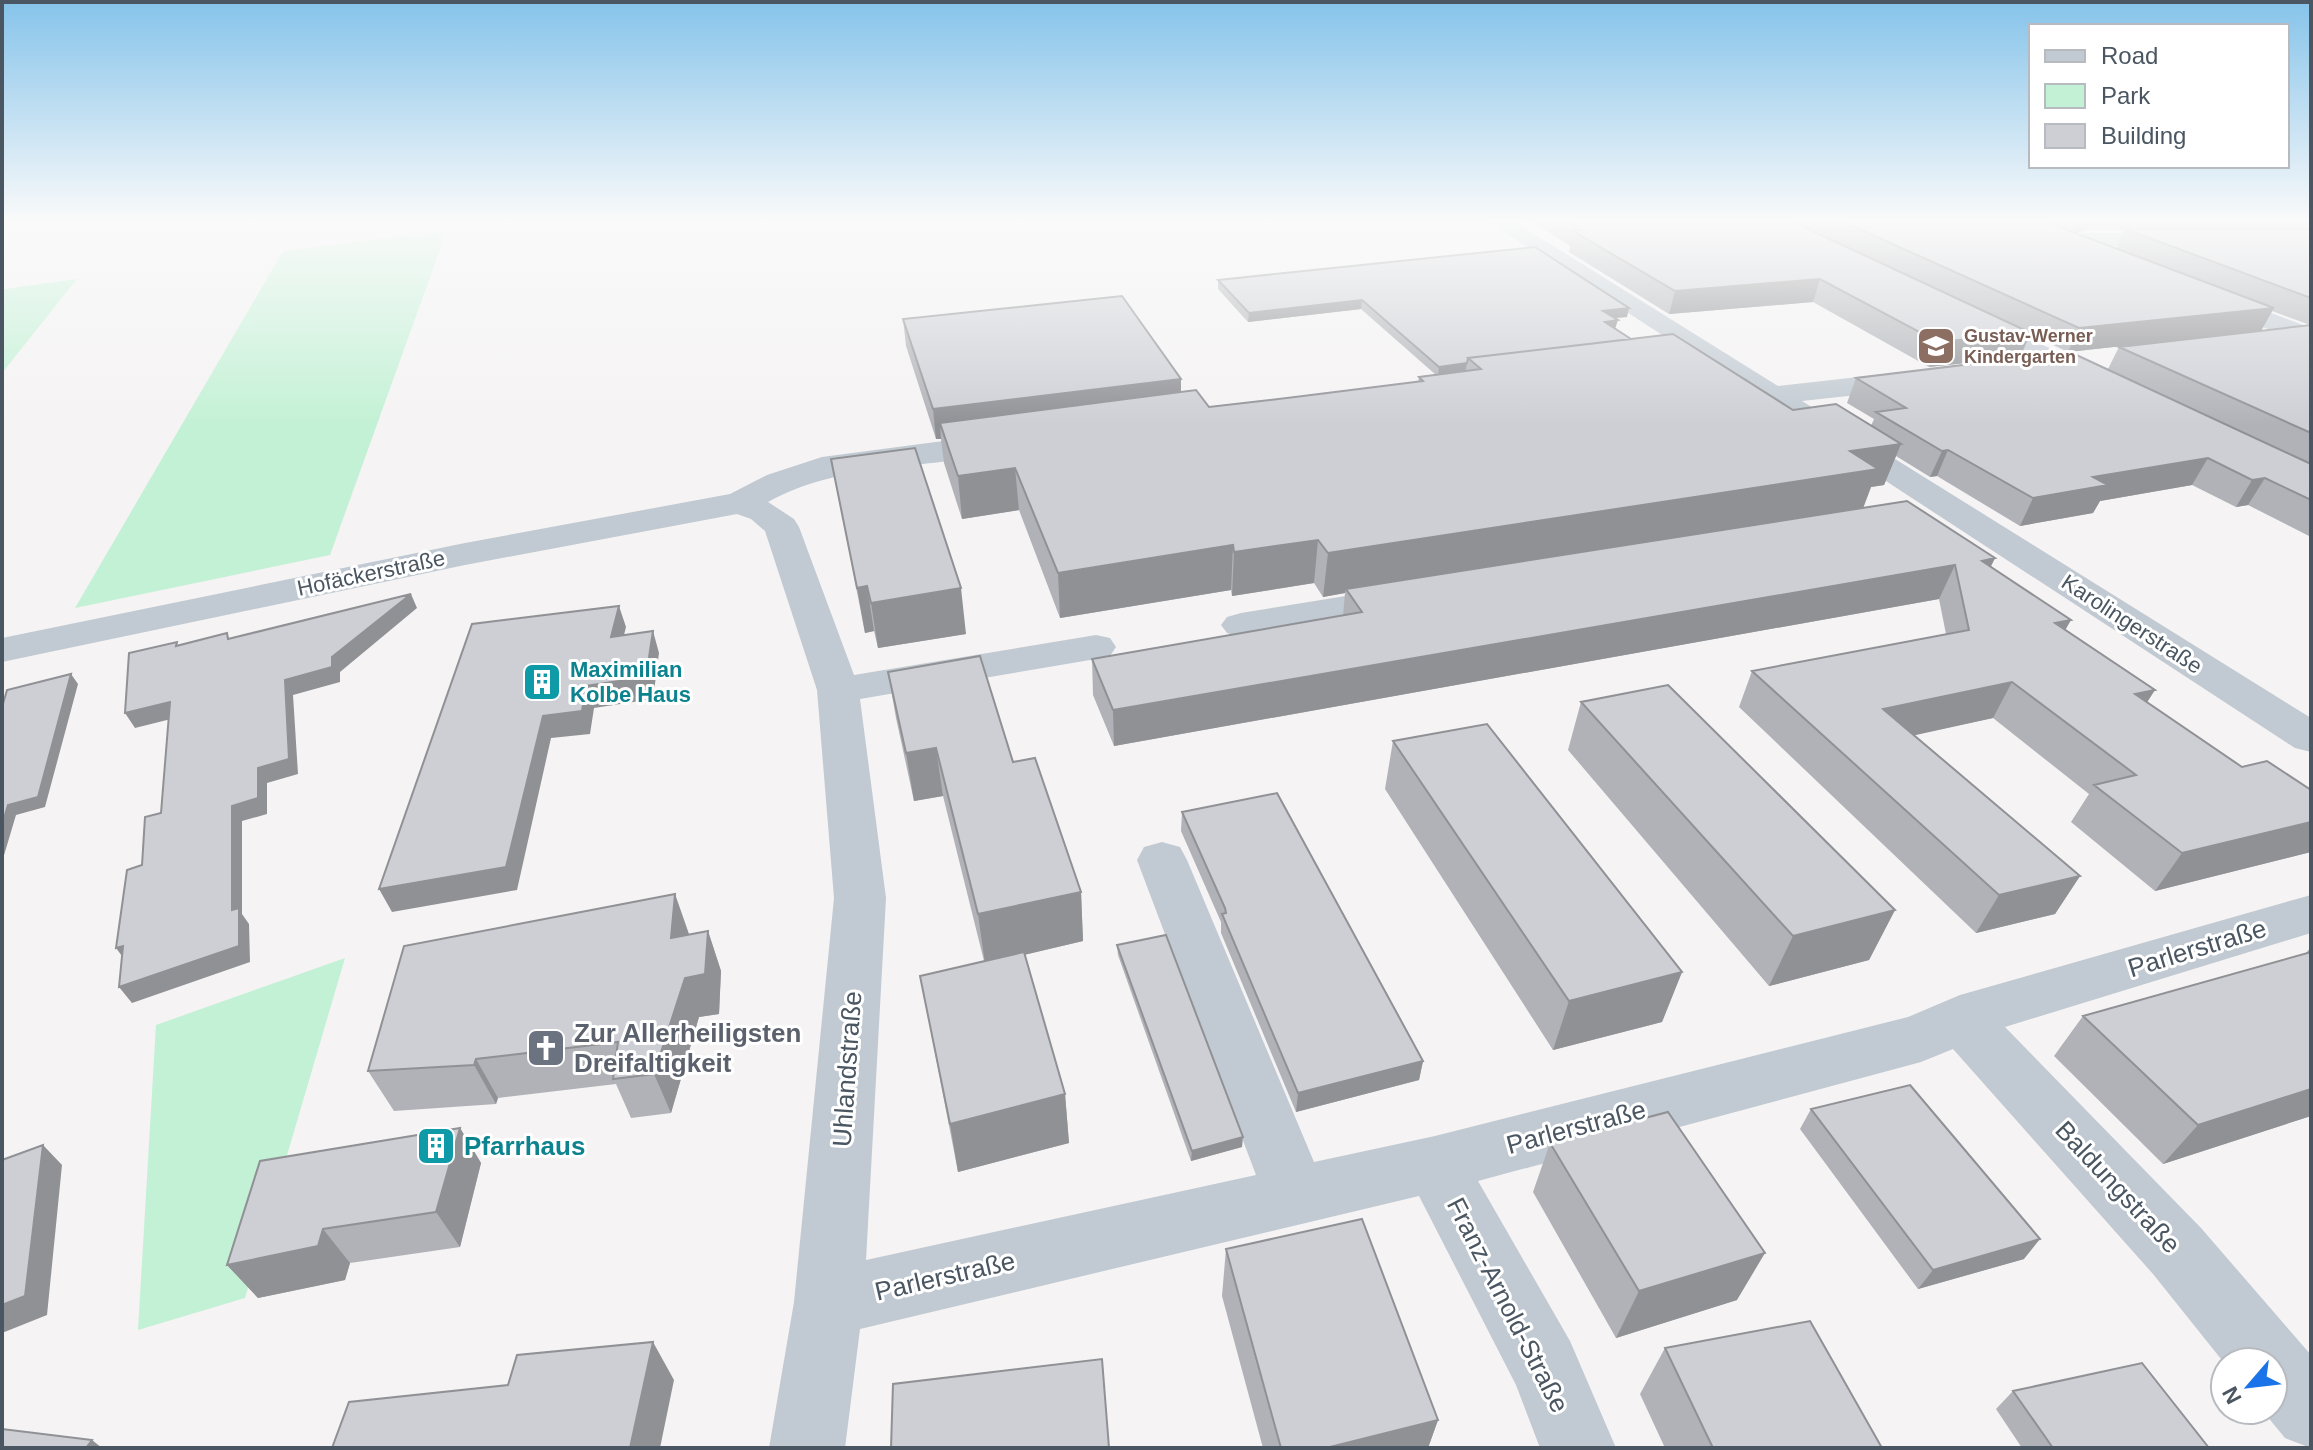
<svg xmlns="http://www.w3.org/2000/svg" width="2313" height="1450" viewBox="0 0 2313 1450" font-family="Helvetica,sans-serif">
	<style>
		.green { fill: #c3f1d5 }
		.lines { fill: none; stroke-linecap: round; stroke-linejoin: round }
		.minor { fill: #c1cad2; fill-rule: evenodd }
		.wall { fill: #b0b2b7; fill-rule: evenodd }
		.shaded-wall { fill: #909195 }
		.building { fill: #cdcfd5; stroke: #909195; stroke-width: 2 }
		.labels { text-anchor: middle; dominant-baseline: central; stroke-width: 6; stroke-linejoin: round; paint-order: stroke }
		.far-education-label { font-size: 18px; font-weight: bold; fill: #785e54; stroke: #fff; text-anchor: start }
		.street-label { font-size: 22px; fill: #4a5661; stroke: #fff }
		.culture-label { font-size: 22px; font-weight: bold; fill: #0d838f; stroke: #fff; text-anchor: start }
		.near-street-label { font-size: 26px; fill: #4a5661; stroke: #fff }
		.near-worship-label { font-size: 26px; font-weight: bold; fill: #5b616d; stroke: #fff; text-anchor: start }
		.near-culture-label { font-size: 26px; font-weight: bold; fill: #0d838f; stroke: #fff; text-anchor: start }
	</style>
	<rect width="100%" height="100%" fill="#f5f3f3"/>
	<path class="green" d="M447 230 330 555 75 608 283 251Z
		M77 279 2 373V293L5 289Z
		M345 958 245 1298 138 1330 156 1025Z"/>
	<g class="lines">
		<path class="minor" d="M1489 222H1515L1778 386 1912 371 1922 374 1927 380 1922 386 1912 389 1802 401 2311 718V752L2295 748Z
			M2062 233H2179L2187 235 2190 240 2187 245 2179 247 2054 245 2051 240 2054 235Z
			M2210 290 2311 328V346L2201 303 2197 298 2201 293Z
			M1971 312 2106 374 2111 380 2106 386 2096 389 2086 386 1962 326 1958 320 1962 314Z
			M1004 433 1015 436 1020 443 1015 450C933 470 844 460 768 502L794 519 799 527 854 675 1096 635 1110 638 1116 647 1110 656 1096 659 860 699 886 898 866 1260 1256 1175 1137 860 1144 847 1162 842 1180 847 1187 860 1314 1162 1435 1136 1908 1017 1960 995 2311 895V933L2005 1027 2201 1228 2311 1355V1448L2285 1438 2262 1410H2273V1362L2225 1364 2153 1274 1953 1049 1921 1062 1478 1181 1570 1341 1616 1448H1540L1516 1385 1419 1196 860 1329 845 1448H769L794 1302 834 898 817 690 765 531 751 519 737 514 465 565 2 662V638L465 543 730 494 767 475 822 457Z
			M1401 587 1415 591 1420 599 1415 607 1241 637 1227 633 1221 625 1227 617 1241 613Z"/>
	</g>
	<path class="wall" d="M1534 222H2311V537L2248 505 2236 507 2192 485 2100 501 2093 513 2020 526 1937 476 1930 477 1896 456 1884 485 1871 487 1863 508 1995 558 1991 566 2065 630 2147 702 2242 767 2311 790V852L2155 891 2071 822 2089 794 1993 718 1913 735 2080 876 2055 914 1976 933 1739 707 1752 671 1946 634 1939 599 1114 746 1093 695 1092 659 1343 616 1345 593 1323 597 1314 583 1232 596 1231 590 1060 618 1019 510 962 519 944 463 941 439H936L906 346 903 319 1181 379V392L1209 407 1418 382 1419 377 1436 375 1361 309 1248 322 1218 289V280L1627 317 1615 318V329L1631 339 1793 410 1871 426 1874 419 1847 403 1856 378 2108 369 2119 347 2157 342 2068 352 2030 334 2020 357 1929 367 1813 302 1669 314 1569 252 1570 246ZM2084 230H2124L2116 248 2076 233ZM2272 311 2310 325 2261 331Z
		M831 459 966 634 878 648 874 631 865 633Z
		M888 672 1013 762 1081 892 1083 941 1024 955 1065 1094 1069 1143 958 1172 920 976 984 961 943 796 914 801 896 718Z
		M1581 702 1895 910 1869 960 1769 986 1568 750Z
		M1393 741 1682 972 1662 1022 1553 1050 1385 789Z
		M1182 812 1423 1061 1419 1080 1296 1112 1221 933V922L1181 831Z
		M708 931 721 971 719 1014 699 1017 671 1113 631 1118 616 1084 498 1098 496 1104 394 1111 368 1071 689 934V935Z
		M1117 945 1242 1147 1191 1161 1118 955Z
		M2311 947V1116L2163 1164 2054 1056 2083 1016 2305 954Z
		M1811 1109 2024 1259 1918 1289 1800 1129Z
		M460 1128 481 1163 460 1247 350 1263 345 1280 258 1298 227 1265Z
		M1550 1143 1737 1300 1616 1338 1533 1192Z
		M1226 1249 1438 1420 1428 1448H1263L1222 1296Z
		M1665 1348 1882 1448H1665L1640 1394Z
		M2013 1391 2209 1448H2022L1996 1409Z"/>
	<path class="shaded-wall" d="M2079 222H2088L2084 230 2074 234Z
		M1820 279 1813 302 1669 314 1675 291Z
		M1362 300 1361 309 1248 322 1249 313Z
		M1629 308 1627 317 1601 319 1603 311Z
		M2274 308 2261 331 2068 352 2079 328Z
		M1618 320 1615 329 1605 322Z
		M2031 333 2020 357 1929 367 1938 342Z
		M1467 363 1465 373 1438 376 1439 367Z
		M1181 379V408L940 423 941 439H936L933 409Z
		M1901 444 1884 485 1871 487 1862 511 1346 589 1345 593 1323 597 1328 553 1850 451Z
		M1948 450 1937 476 1930 477 1942 451Z
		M2208 458 2192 485 2100 501 2093 513 2020 526 2033 498 2093 477Z
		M1015 468 1019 510 962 519 958 476Z
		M2265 478 2248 505 2236 507 2252 480Z
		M1318 540 1314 583 1232 596 1234 552Z
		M1233 545 1231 590 1060 618 1058 573Z
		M1995 558 1978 592 1982 561Z
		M1955 565 1939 599 1114 746 1113 710Z
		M867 586 874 631 865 633 857 588Z
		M961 588 966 634 878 648 871 603Z
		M411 594 417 608 340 672V682L293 695 298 774 267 783V814L242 821V914L249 924 250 962 132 1003 119 987 232 910V806L258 768 285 680 332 657Z
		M619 606 626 627 618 659 611 637Z
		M2071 620 2051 655 2055 623Z
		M653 631 659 653 653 699 594 708 590 734 551 738 517 890 392 912 379 889 543 716 586 686Z
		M71 674 78 684 45 807 16 815 2 862V825L8 805Z
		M2012 682 1993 718 1866 746 1883 709Z
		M2155 690 2132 726 2135 694Z
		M170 702 179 717 135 728 125 713Z
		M936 748 943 796 914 801 906 753Z
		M2311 822V852L2155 891 2182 853Z
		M2080 876 2055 914 1976 933 1999 895Z
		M1081 892 1083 941 985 964 978 914Z
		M675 894 689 934 685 977 708 931 721 971 719 1014 699 1017 671 1113 654 1074Z
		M1895 910 1869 960 1769 986 1793 936Z
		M123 946 128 964 116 948Z
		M1682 972 1662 1022 1553 1050 1569 1001Z
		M476 1059 498 1098 496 1104 474 1065Z
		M1423 1061 1419 1080 1296 1112 1298 1093Z
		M2311 1089V1116L2163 1164 2198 1125Z
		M1065 1094 1069 1143 958 1172 950 1124Z
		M460 1128 481 1163 460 1247 436 1212Z
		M1243 1137 1242 1147 1191 1161 1192 1151Z
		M43 1145 62 1165 47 1315 2 1333V1305Z
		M323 1229 350 1263 345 1280 258 1298 227 1265Z
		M2040 1239 2024 1259 1918 1289 1933 1270Z
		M1765 1253 1737 1300 1616 1338 1639 1291Z
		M653 1342 674 1380 660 1448H630Z
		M1438 1420 1428 1448H1326Z
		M92 1440 102 1448H86Z"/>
	<path class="building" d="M1569 222H1793L2031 333 1938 342 1820 279 1675 291 1573 231 1581 230Z
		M1844 222H2046L2274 308 2079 328Z
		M2125 229H2311V298Z
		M1535 247 1629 308 1603 311 1618 320 1605 322 1631 339 1468 358 1467 363 1439 367 1362 300 1249 313 1218 280Z
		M1122 296 1181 379 933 409 903 319Z
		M2311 325V433L2119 347Z
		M1673 334 1793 410 1836 404 1901 444 1850 451 1878 469 1328 553 1318 540 1234 552 1233 545 1058 573 1015 468 958 476 940 423 1196 390 1209 407 1295 397 1423 381 1419 377 1481 369 1468 358Z
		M2070 352 2311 464V500L2265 478 2252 480 2208 458 2093 477 2108 485 2033 498 1948 450 1942 451 1876 412 1906 408 1856 378Z
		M915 448 961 588 871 603 867 586 857 588 831 459Z
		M1907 501 1995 558 1982 561 2071 620 2055 623 2155 690 2135 694 2242 767 2267 761 2311 790V822L2182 853 2094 785 2136 775 2012 682 1883 709 2080 876 1999 895 1752 671 1969 630 1955 565 1113 710 1092 659 1362 612 1346 589Z
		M411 594 332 657V667L285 680 289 759 258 768V798L232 806V910L239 908V946L119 987 123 946 116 948 127 870 142 865 145 817 161 813 170 702 125 713 129 653 177 642 176 646 227 633 228 639Z
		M619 606 611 637 653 631 646 677 586 686 582 711 543 716 506 867 379 889 472 624Z
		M980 656 1013 762 1035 758 1081 892 978 914 936 748 906 753 888 672Z
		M71 674 38 797 8 805 2 825V707L7 690Z
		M1668 685 1895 910 1793 936 1581 702Z
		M1487 724 1682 972 1569 1001 1393 741Z
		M1277 793 1423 1061 1298 1093 1222 914 1226 913 1225 908 1182 812Z
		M675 894 671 938 708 931 705 974 685 978 654 1074 613 1079 618 1042 476 1059 474 1065 368 1071 404 946Z
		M1166 935 1243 1137 1192 1151 1117 945Z
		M1024 952 1065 1094 950 1124 920 976Z
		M2311 952V1089L2198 1125 2083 1016Z
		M1910 1085 2040 1239 1933 1270 1811 1109Z
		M1668 1112 1765 1253 1639 1291 1550 1143Z
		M460 1128 436 1212 323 1229 318 1246 227 1265 260 1161Z
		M43 1145 25 1296 2 1305V1160Z
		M1362 1219 1438 1420 1326 1448H1281L1226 1249Z
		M1810 1321 1882 1448H1713L1665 1348Z
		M653 1342 630 1448H332L349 1402 508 1385 517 1355Z
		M1102 1359 1109 1448H891L893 1384Z
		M2142 1363 2209 1448H2053L2013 1391Z
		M2 1429 92 1440 86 1448H2Z"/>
	<linearGradient id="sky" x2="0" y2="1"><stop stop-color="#85c3ea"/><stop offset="0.52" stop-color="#fafafa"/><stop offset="1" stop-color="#fafafa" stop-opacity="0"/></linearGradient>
	<rect width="2313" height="425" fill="url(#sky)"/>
	<defs>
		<symbol id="school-square" viewBox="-11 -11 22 22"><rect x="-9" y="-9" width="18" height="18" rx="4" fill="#8d6e63" stroke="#fff"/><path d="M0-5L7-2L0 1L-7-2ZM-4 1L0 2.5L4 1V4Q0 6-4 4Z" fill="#fff"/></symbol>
		<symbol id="building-square" viewBox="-11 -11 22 22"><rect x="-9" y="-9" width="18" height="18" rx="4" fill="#0f9aa8" stroke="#fff"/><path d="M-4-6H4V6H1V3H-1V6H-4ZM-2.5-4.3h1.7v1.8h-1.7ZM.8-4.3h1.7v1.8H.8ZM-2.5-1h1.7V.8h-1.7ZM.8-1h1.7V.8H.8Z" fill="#fff"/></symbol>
		<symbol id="church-square" viewBox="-11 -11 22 22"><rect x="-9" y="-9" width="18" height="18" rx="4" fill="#6b7280" stroke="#fff"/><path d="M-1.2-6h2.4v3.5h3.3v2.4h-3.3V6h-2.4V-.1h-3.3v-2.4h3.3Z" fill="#fff"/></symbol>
	</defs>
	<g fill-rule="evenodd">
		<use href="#school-square" x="1914" y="324" width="44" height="44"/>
		<use href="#building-square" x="520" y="660" width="44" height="44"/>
		<use href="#church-square" x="524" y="1026" width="44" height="44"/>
		<use href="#building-square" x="414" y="1124" width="44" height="44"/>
	</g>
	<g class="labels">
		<g class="far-education-label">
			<text x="1964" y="336">Gustav-Werner<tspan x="1964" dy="21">Kindergarten</tspan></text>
		</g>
		<g class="street-label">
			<text transform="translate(371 573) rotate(-12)">Hofäckerstraße</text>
			<text transform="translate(2132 624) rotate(33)">Karolingerstraße</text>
		</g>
		<g class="culture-label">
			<text x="570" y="669">Maximilian<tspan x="570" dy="25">Kolbe Haus</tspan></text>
		</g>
		<g class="near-street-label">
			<text transform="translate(2197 948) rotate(-17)">Parlerstraße</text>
			<text transform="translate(847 1069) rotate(-86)">Uhlandstraße</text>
			<text transform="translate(1576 1127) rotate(-15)">Parlerstraße</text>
			<text transform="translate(2118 1187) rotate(47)">Baldungstraße</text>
			<text transform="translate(945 1276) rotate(-13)">Parlerstraße</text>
			<text transform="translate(1508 1305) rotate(63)">Franz-Arnold-Straße</text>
		</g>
		<g class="near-worship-label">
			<text x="574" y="1033">Zur Allerheiligsten<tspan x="574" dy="30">Dreifaltigkeit</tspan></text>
		</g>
		<g class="near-culture-label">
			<text x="464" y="1146">Pfarrhaus</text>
		</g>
	</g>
	<rect width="2313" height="1450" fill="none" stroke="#4a5661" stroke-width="8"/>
	<rect x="2029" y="24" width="260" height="144" fill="#ffffff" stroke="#b7bbc0" stroke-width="2"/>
	<rect x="2045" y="50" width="40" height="12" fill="#c1cad2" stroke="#b7bbc0" stroke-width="2"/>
	<text x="2101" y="64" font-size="24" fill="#4a5661">Road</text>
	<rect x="2045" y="84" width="40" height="24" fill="#c3f1d5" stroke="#b7bbc0" stroke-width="2"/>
	<text x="2101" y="104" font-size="24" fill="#4a5661">Park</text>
	<rect x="2045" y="124" width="40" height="24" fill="#cdcfd5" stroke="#b7bbc0" stroke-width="2"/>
	<text x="2101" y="144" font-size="24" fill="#4a5661">Building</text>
	<g transform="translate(2249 1386) rotate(242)"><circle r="38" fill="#ffffff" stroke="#b7bbc0" stroke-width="2"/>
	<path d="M0-6L14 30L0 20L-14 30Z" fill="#1a73e8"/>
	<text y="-12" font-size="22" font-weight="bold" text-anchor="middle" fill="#4a5661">N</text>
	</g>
</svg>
